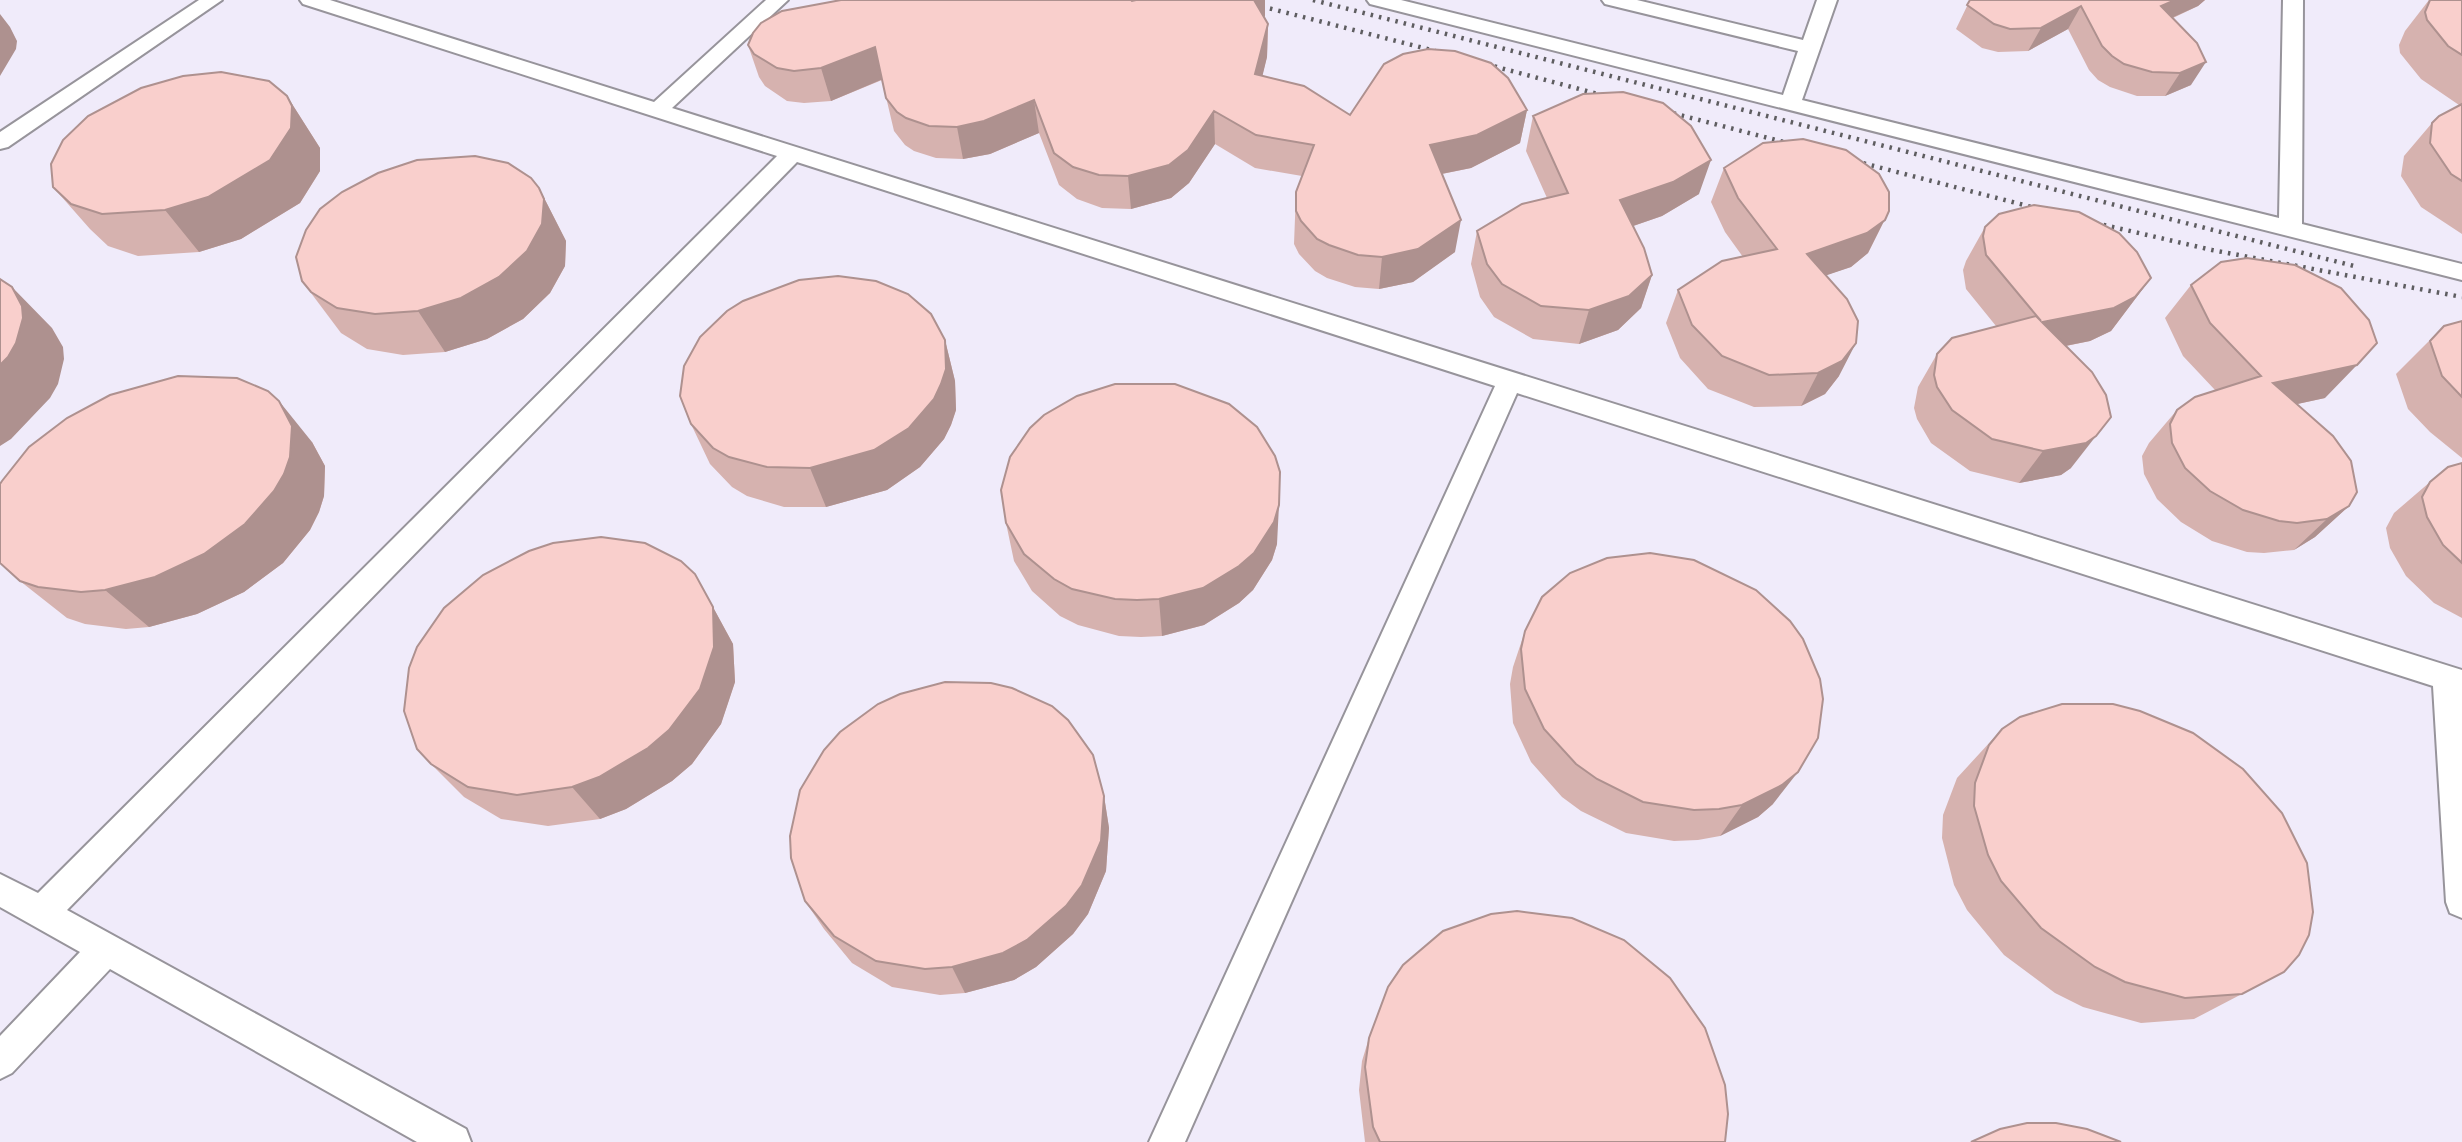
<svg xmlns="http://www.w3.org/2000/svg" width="2462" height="1142" viewBox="0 0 2462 1142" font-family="'Libre Baskerville',serif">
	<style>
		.built { fill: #f0ebfa }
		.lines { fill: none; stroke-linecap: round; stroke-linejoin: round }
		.service-casing { stroke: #97949b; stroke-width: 4 }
		.service { fill: #fff; fill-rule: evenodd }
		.rail { stroke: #5e5d60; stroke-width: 4.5; stroke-dasharray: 2.5 6; stroke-linecap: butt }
		.wall { fill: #d6b2af }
		.shaded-wall { fill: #ae918f }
		.building { fill: #f9cfcc; stroke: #ae918f; stroke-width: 2 }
	</style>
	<rect width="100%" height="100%" fill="#fbf9ff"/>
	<path class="built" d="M0 0H2462V1142H0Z"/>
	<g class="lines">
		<defs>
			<path id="service" d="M199 0H222L8 147 0 149V132Z
				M300 0H330L654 102 766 0H788L672 108 2462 670V918L2450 913 2446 902 2433 686 1517 393 1185 1142H1149L1495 386 797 162 67 910 466 1129 471 1142H417L110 969 12 1073 0 1079V1036L80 952 0 907V874L38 893 777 156 303 4Z
				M1367 0H1401L1783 95 1798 51 1605 4 1602 0H1637L1803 40 1817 0H1837L1802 100 2279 218 2283 0H2303L2302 224 2462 264V280L1370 4Z"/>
		</defs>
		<use href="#service" class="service-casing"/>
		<use href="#service" class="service"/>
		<path class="rail" d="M1237 0 1447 54
			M1313 0 2354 266
			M1478 62 1613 98
			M1657 109 1799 146
			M1847 159 2047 211
			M2087 221 2212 250 2462 297"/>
	</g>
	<path class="wall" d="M1970 0H2205L2198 6 2173 18 2191 85 2165 96H2137L2110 87 2098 80 2089 70 2068 29 2028 51 1998 52 1982 48 1956 29Z
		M2429 0H2462V234L2421 207 2401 176 2404 156 2432 123 2459 105 2421 79 2400 53 2399 45 2405 31Z
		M1132 1 1265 16 1264 17 1268 24 1267 57 1262 76 1350 115 1527 110 1520 143 1471 168 1442 174 1455 252 1413 282 1379 289 1355 287 1327 278 1315 271 1299 254 1294 244 1296 192 1302 176 1255 168 1215 144 1189 183 1171 198 1131 209 1102 208 1077 199 1059 185 1039 133 990 154 963 159 936 158 914 151 905 145 894 131 882 80 831 101 804 103 787 101 765 86 759 77 748 45Z
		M287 96 320 148V171L300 203 241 239 199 252 138 256 108 246 90 229 53 187Z
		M1533 116 1699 194 1662 216 1633 226 1652 275 1641 308 1618 330 1579 344 1533 339 1494 317 1480 297 1471 264 1477 231 1547 198 1526 151Z
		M1724 168 1889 211 1868 253 1851 267 1826 275 1839 376 1825 394 1801 406 1754 407 1708 389 1680 358 1666 323 1678 290 1743 257 1725 232 1711 202Z
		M539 188 566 241 565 266 550 293 523 319 487 339 445 352 403 355 367 349 341 333 302 281Z
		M1985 227 2151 278 2111 331 2090 341 2066 346 2071 468 2061 475 2019 483 1970 471 1931 443 1917 419 1914 408 1918 387 1937 354 1996 326 1966 289 1963 270 1966 261Z
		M2191 285 2325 398 2297 404 2349 506 2315 537 2294 550 2264 553 2247 552 2212 541 2181 522 2157 499 2144 474 2142 456 2149 443 2177 410 2215 390 2183 356 2165 318Z
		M2462 321V458L2430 432 2408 409 2396 374 2444 326Z
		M945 340 955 381 956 410 951 425 944 439 920 467 887 490 826 507H784L747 496 732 487 710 464 691 424Z
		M312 442 325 466 324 496 319 512 310 530 283 563 244 592 197 614 149 627 126 629 85 624 67 618 20 581Z
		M2462 463V618L2434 603 2406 576 2390 548 2386 528 2394 513 2430 482Z
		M1006 523 1277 544 1272 560 1253 590 1239 603 1204 625 1162 636 1141 637 1119 636 1078 625 1060 616 1032 591 1014 561Z
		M695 574 733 644 735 682 721 724 692 764 672 781 626 809 600 819 548 826 501 819 464 797 431 764Z
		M1525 631 1773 804 1758 817 1720 836 1698 840 1674 841 1626 833 1581 811 1562 797 1531 762 1513 723 1510 684 1513 667Z
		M2002 729 2284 972 2194 1019 2141 1023 2083 1007 2055 993 2004 955 1967 910 1954 885 1942 838 1943 815 1957 778Z
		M1104 796 1109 828 1106 871 1088 914 1073 934 1036 967 1014 980 965 993 940 995 892 987 852 963 824 929 805 901Z
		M1369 1038 1725 1142H1365L1359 1090 1362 1061Z"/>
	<path class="shaded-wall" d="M1253 0H1265V16L1253 31Z
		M2175 0H2205L2198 6 2147 29 2161 6Z
		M2081 6 2068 29 2028 51 2041 28Z
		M0 14 10 27 17 41 16 49 0 76Z
		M1268 24 1267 57 1255 107V74Z
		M875 47 883 79 831 101 821 68Z
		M2206 62 2191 85 2165 96 2180 73Z
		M287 96 320 148V171L300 203 241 239 199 252 165 210Z
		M1034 100 1039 133 990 154 963 159 957 127Z
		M1527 110 1520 143 1471 168 1426 177 1430 145Z
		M1214 111 1215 144 1189 183 1171 198 1131 209 1128 176Z
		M1711 160 1699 194 1662 216 1610 234 1620 200Z
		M539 188 566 241 565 266 550 293 523 319 487 339 445 352 418 311Z
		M1889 211 1868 253 1851 267 1792 287 1807 254Z
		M1461 220 1455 252 1413 282 1379 289 1382 257Z
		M1652 275 1641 308 1618 330 1579 344 1589 310Z
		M2151 278 2111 331 2090 341 2020 355 2042 322Z
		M12 287 52 328 63 347 64 359 58 384 50 398 11 439 0 446V365Z
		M945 340 955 381 956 410 951 425 944 439 920 467 887 490 826 507 810 468Z
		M1856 343 1839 376 1825 394 1801 406 1818 373Z
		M2357 365 2325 398 2243 416 2273 383Z
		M279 401 312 442 325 466 324 496 319 512 310 530 283 563 244 592 197 614 149 627 105 590Z
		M2096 436 2071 468 2061 475 2019 483 2043 451Z
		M1279 505 1277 544 1272 560 1253 590 1239 603 1204 625 1162 636 1159 599Z
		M2349 506 2315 537 2294 550 2327 519Z
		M695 574 733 644 735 682 721 724 692 764 672 781 626 809 600 819 572 787Z
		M1798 772 1773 804 1758 817 1720 836 1742 805Z
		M1104 796 1109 828 1106 871 1088 914 1073 934 1036 967 1014 980 965 993 952 967Z"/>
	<path class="building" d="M841 0H1131L1132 1 1136 0H1254L1268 24 1255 74 1304 86 1350 115 1384 64 1403 54 1428 49 1455 51 1491 63 1508 78 1527 110 1477 135 1430 145 1461 220 1418 249 1382 257 1358 255 1329 245 1317 239 1301 221 1296 211V192L1314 145 1256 135 1214 111 1188 150 1169 165 1128 176 1099 175 1073 167 1054 153 1034 100 984 121 957 127 929 126 906 118 897 112 886 98 875 47 821 68 794 71 777 68 754 54 748 45 753 33 761 23 782 11Z
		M1970 0H2175L2161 6 2197 43 2206 62 2180 73 2152 72 2124 64 2112 56 2102 46 2081 6 2041 28 2010 29 1994 24 1967 5Z
		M2430 0H2462V55L2448 46 2427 20 2425 12Z
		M221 72 269 81 287 96 292 106 291 128 270 160 208 197 165 210 102 214 71 204 53 187 51 164 63 140 88 116 141 88 183 76Z
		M1623 92 1663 103 1691 126 1711 160 1673 182 1620 200 1644 248 1652 275 1629 296 1589 310 1541 306 1502 284 1487 264 1477 231 1522 204 1568 193 1533 116 1583 94Z
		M2462 104V181L2451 174 2430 143 2432 123 2439 116Z
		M1803 139 1846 150 1879 174 1889 192V211L1885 220 1867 233 1807 254 1847 299 1858 321 1856 343 1842 361 1818 373 1769 375 1722 356 1692 325 1678 290 1722 261 1777 249 1738 198 1724 168 1763 143Z
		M475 156 508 163 531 178 539 188 544 199 542 224 527 251 499 277 461 298 418 311 375 314 337 308 311 292 302 281 296 257 306 230 320 209 342 192 378 173 417 160Z
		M2034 205 2079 212 2119 233 2137 252 2151 278 2135 297 2114 308 2042 322 2092 372 2106 395 2111 417 2096 436 2086 443 2043 451 1992 439 1952 410 1937 387 1934 375 1937 354 1952 338 2036 316 2041 321 1986 255 1983 236 1985 227 1999 214Z
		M2247 258 2295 265 2341 288 2369 320 2377 343 2357 365 2273 383 2333 436 2351 461 2357 492 2349 506 2327 519 2297 523 2279 521 2243 510 2210 491 2185 468 2172 443 2170 424 2177 410 2195 397 2261 376 2210 323 2191 285 2221 262Z
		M838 276 876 281 908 294 931 314 945 340 946 369 941 384 934 399 909 428 874 450 810 468 767 467 729 457 713 448 691 424 680 396 684 366 700 337 727 311 743 301 799 280Z
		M0 279 12 287 22 306 23 318 16 343 8 357 0 365Z
		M2462 321V397L2442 376 2430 341 2444 326Z
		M178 376 237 378 268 391 279 401 292 426 290 457 284 474 274 491 245 524 204 554 155 577 105 590 81 592 38 587 20 581 0 563V484L2 481 29 447 67 418 110 395Z
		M1115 384H1175L1229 404 1257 427 1275 456 1280 472 1279 505 1274 522 1254 553 1239 566 1203 588 1159 599 1137 600 1115 599 1072 589 1054 579 1024 554 1006 523 1001 490 1010 457 1030 428 1044 415 1077 396Z
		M2462 463V563L2443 545 2427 517 2422 497 2430 482 2448 467Z
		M601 537 645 543 681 561 695 574 713 607 714 647 700 689 669 730 648 748 599 777 572 787 517 795 468 787 431 764 417 749 404 711 409 668 417 647 444 608 483 575 529 551 553 543Z
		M1650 553 1694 560 1756 590 1790 621 1803 639 1820 679 1823 699 1818 738 1798 772 1782 785 1742 805 1719 809 1694 810 1643 802 1597 779 1576 764 1544 729 1525 689 1521 649 1525 631 1542 597 1570 573 1607 558Z
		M945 682 991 683 1012 688 1052 706 1068 720 1093 755 1104 796 1101 841 1082 885 1066 906 1027 940 1003 953 952 967 925 969 876 961 834 936 805 901 791 858 790 836 800 790 824 750 840 732 878 704 900 694Z
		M2062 704H2113L2140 711 2193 733 2243 769 2282 813 2307 863 2313 912 2309 935 2299 955 2284 972 2242 994 2185 998 2125 982 2095 967 2041 928 2001 881 1988 855 1974 806 1975 783 1989 745 2002 729 2020 717Z
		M1517 911 1572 918 1624 940 1670 978 1705 1028 1725 1085 1728 1114 1725 1142H1380L1373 1127 1365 1067 1369 1038 1388 987 1403 965 1443 931 1491 914Z
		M2027 1123H2056L2087 1129 2121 1142H1971L2000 1129Z"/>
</svg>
